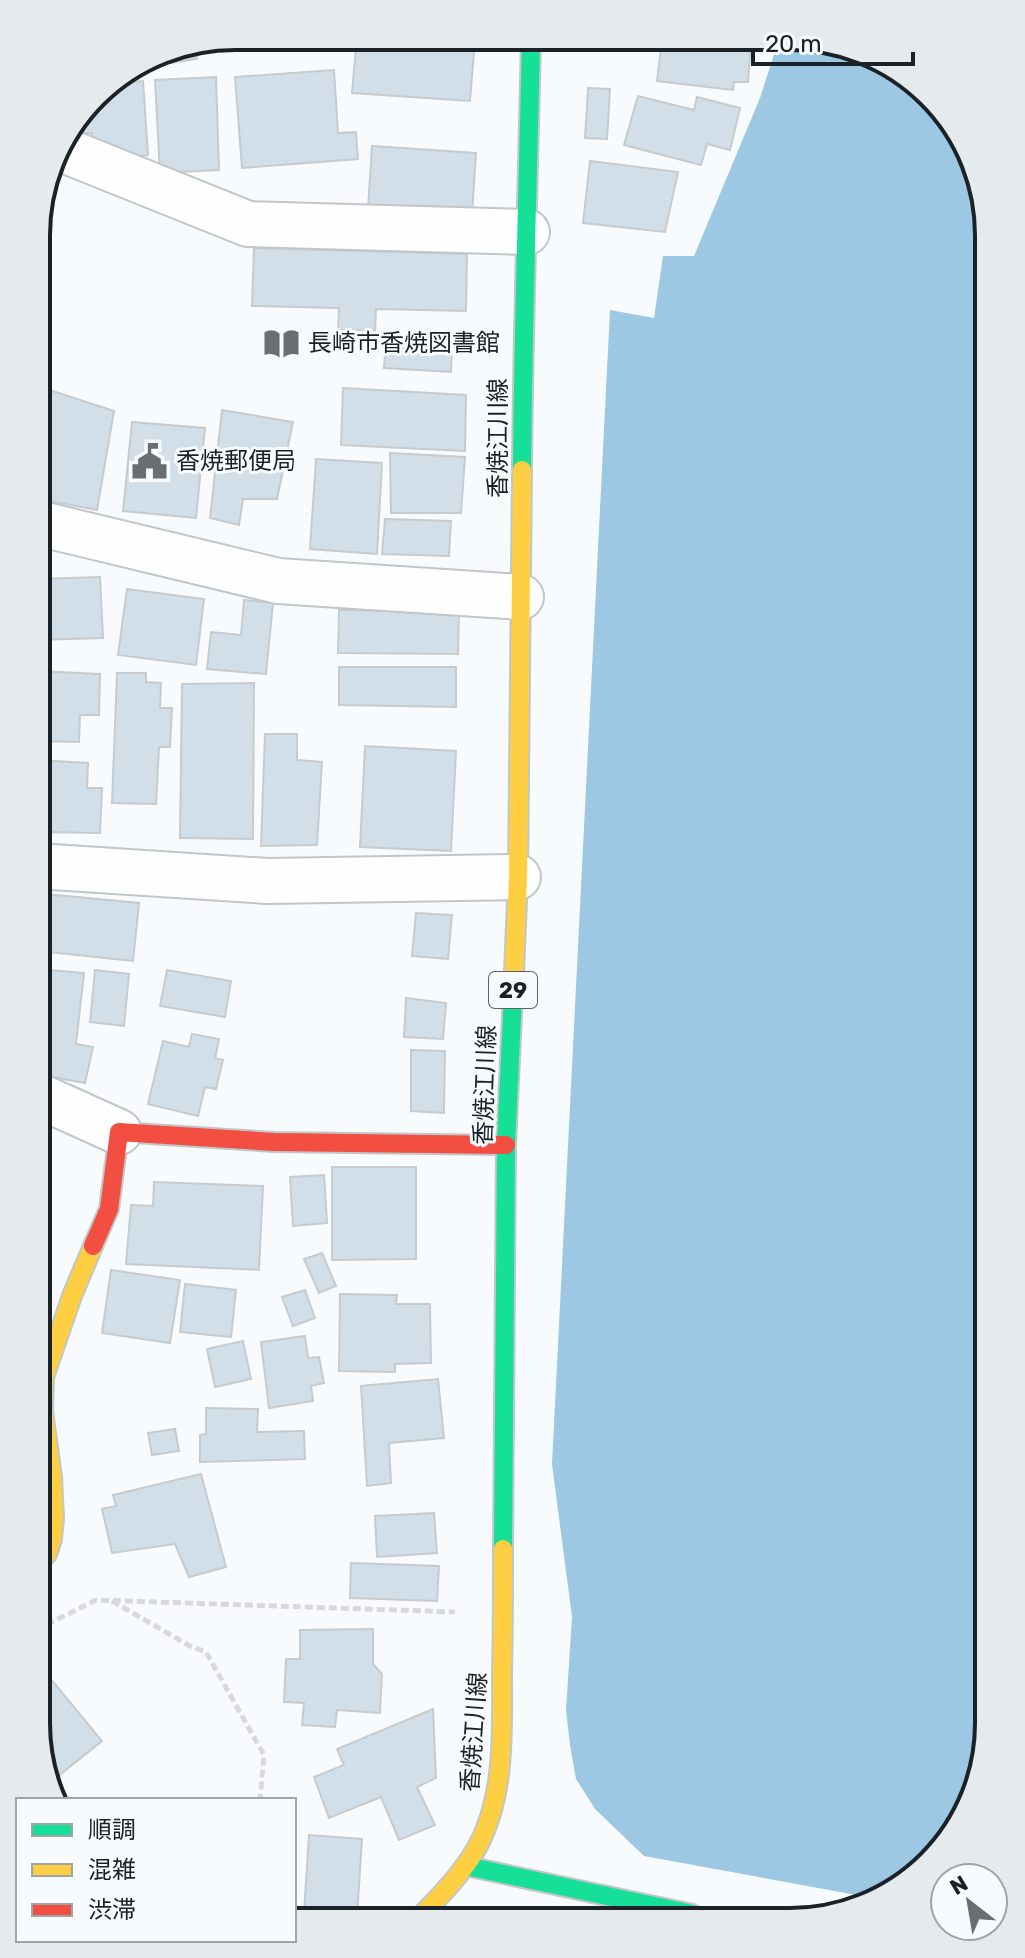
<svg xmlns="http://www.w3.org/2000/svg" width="1025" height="1958" viewBox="0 0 1025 1958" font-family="Rubik,'Noto Sans JP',sans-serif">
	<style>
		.water { fill: #9cc8e3 }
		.building { fill: #d2dfe8; stroke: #c5cbce; stroke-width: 2 }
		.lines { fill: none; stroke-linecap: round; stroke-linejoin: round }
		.street-casing { stroke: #c0c6c9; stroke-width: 48 }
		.fast-casing { stroke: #c0c6c9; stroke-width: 22 }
		.slow-casing { stroke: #c0c6c9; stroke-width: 22 }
		.jam-casing { stroke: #c0c6c9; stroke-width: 22 }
		.path { stroke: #d8d9da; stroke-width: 5; stroke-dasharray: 8 4; stroke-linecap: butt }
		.street { stroke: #fefeff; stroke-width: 44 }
		.fast { stroke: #16e098; stroke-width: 18 }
		.slow { stroke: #ffcf43; stroke-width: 18 }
		.jam { stroke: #f24e42; stroke-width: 18 }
		.labels { text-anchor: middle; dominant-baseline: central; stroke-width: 6; stroke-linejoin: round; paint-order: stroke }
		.shield { fill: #f7fbfe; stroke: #5c6368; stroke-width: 2 }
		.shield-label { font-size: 22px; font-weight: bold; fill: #1a2227 }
		.poi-label { font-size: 24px; fill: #1a2227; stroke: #f7fbfe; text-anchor: start }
		.street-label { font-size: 24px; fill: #1a2227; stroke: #f7fbfe }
		.rim { fill: none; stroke: #1a2227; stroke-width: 4 }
	</style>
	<rect width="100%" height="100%" fill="#f8fbfd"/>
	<path class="water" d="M779 39 828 40 922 86 979 171 989 235V1736L948 1845 873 1898 644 1856 595 1809 576 1779 570 1745 566 1710 572 1617 552 1464 610 310 654 318 663 256H694L760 98Z"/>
	<path class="building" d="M251 36 318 37V50H251Z
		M357 37 475 38 470 101 352 93Z
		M662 39H751L748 82H734L733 90 657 81Z
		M195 44 197 59 150 66 149 57 159 51Z
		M334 70 338 133 356 132 358 159 242 168 235 77Z
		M216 77 219 170 160 173 155 80Z
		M143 81 148 155 114 158 93 150 92 133 78 134 76 121 107 84Z
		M588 88 610 89 607 139 585 138Z
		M638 96 694 110 697 97 740 108 730 150 707 144 701 165 624 145Z
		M372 146 476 153 472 214 368 208Z
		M590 161 678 172 665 232 583 223Z
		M254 248 467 254 466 311 376 309 375 331 338 330 339 308 252 306Z
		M386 342 452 346 451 372 384 368Z
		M37 386 114 411 97 510 39 499 37 498Z
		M343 388 466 395 465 451 341 445Z
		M222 410 293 422 277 499H243L239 525 210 518Z
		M132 422 205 428 196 518 123 511Z
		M390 453 465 457 461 513H391Z
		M316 459 382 463 377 554 310 549Z
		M385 519 451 521 449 556 382 554Z
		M100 577 103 638 37 640V579Z
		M127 589 204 599 196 665 118 655Z
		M244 600 273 603 266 674 207 669 211 632 241 635Z
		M339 610 459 612 458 654 338 653Z
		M339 667H456V707L339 705Z
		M37 671 100 674 99 715H80L79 742 37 741Z
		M117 673H146V682L161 683 160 708H172L170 747H159L156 804 112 803Z
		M254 683 253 839 180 838 182 684Z
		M265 734H297V760L322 762 317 845 261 846Z
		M365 746 456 751 451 851 360 847Z
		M37 760 88 763 87 788H102L100 833 37 832Z
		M45 894 139 903 133 961 40 951Z
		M416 913 452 915 448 959 412 956Z
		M37 969 84 973 76 1044 93 1047 85 1083 42 1075 46 1057 37 1056Z
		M95 970 129 974 124 1026 90 1022Z
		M167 970 231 981 225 1017 160 1006Z
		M406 998 446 1003 443 1039 404 1037Z
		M192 1034 219 1039 215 1058 223 1060 216 1089 205 1087 198 1116 148 1104 163 1041 189 1047Z
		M411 1050 445 1051 444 1113 411 1111Z
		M332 1167H416V1259L332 1260Z
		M324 1175 327 1223 293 1226 290 1177Z
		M154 1182 263 1186 259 1270 126 1264 131 1205 153 1206Z
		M322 1253 336 1286 319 1293 304 1259Z
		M111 1270 180 1280 170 1343 102 1333Z
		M185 1284 236 1290 231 1337 180 1332Z
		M305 1290 315 1318 293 1326 282 1297Z
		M340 1294 397 1295 396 1304H430L431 1363 395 1364V1372L339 1371Z
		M305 1336 308 1358 319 1357 324 1383 311 1386 313 1401 269 1408 261 1342Z
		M243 1341 251 1379 215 1387 207 1349Z
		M438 1379 444 1438 389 1443 391 1483 367 1486 361 1386Z
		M206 1408 258 1409 257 1432 304 1431 305 1459 200 1462V1435L206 1434Z
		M175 1429 179 1451 152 1455 148 1433Z
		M201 1474 226 1567 189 1577 175 1544 112 1553 102 1509 116 1506 113 1495Z
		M434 1513 437 1553 377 1557 375 1516Z
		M351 1563 439 1566 437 1601 350 1598Z
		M373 1629V1664L382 1674 380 1713 337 1710 335 1727 302 1725 304 1703 284 1702 286 1659H300V1630Z
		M36 1661 102 1741 57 1777 42 1759 36 1723Z
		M433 1709 436 1778 417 1787 435 1825 399 1840 381 1797 329 1818 314 1777 344 1765 337 1749Z
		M309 1835 362 1839 357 1917 304 1913Z"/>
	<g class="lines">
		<defs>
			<path id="street" d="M56 147 248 224 527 232
				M37 523 278 581 521 597
				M37 866 267 881 518 877
				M37 1095 119 1132"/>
			<path id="fast" d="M522 470C523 326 528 182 531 38
				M503 1549 506 1145 514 972
				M466 1866 692 1914"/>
			<path id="slow" d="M514 972 518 877 522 470
				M36 1565 47 1554 52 1539 54 1518 52 1477 43 1411 44 1377 72 1296 93 1246
				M420 1917C440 1896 460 1876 475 1851 506 1798 502 1731 502 1672 503 1631 503 1590 503 1549"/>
			<path id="jam" d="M93 1246 109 1209 119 1132 274 1142 506 1145"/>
		</defs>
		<use href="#street" class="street-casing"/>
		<use href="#fast" class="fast-casing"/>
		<use href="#slow" class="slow-casing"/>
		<use href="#jam" class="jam-casing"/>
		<path class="path" d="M112 1601 190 1646 206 1652 264 1755 260 1800
			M36 1630 96 1600 455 1612"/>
		<use href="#street" class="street"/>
		<use href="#fast" class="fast"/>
		<use href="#slow" class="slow"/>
		<use href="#jam" class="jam"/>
	</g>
	<defs>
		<symbol id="library-bare" viewBox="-9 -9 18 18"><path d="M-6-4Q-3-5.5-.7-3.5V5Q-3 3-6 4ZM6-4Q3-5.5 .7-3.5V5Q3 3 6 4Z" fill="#686e72" stroke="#f7fbfe" stroke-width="2.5" paint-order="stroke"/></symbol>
		<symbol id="civic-bare" viewBox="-9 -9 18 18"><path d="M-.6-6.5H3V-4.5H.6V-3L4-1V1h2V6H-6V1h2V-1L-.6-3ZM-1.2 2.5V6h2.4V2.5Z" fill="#686e72" stroke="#f7fbfe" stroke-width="2.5" paint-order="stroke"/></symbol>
	</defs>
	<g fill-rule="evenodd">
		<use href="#library-bare" x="256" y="318" width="51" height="51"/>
		<use href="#civic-bare" x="124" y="436" width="51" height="51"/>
	</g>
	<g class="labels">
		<rect class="shield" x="489" y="972" width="48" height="36" rx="6"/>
		<g class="shield-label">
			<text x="513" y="990">29</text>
		</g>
		<g class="poi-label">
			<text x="308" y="343">長崎市香焼図書館</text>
			<text x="176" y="461">香焼郵便局</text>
		</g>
		<g class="street-label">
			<text transform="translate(498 438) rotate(-90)">香焼江川線</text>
			<text transform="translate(485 1085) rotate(-88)">香焼江川線</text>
			<text transform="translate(474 1732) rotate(-86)">香焼江川線</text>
		</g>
	</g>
	<path d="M0 0H1025V1958H0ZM235 50H790A185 185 0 0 1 975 235V1723A185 185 0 0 1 790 1908H235A185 185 0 0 1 50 1723V235A185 185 0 0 1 235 50Z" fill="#e5eaed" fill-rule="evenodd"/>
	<path class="rim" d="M235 50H790A185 185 0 0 1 975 235V1723A185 185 0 0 1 790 1908H235A185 185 0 0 1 50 1723V235A185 185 0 0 1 235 50Z"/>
	<rect x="16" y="1798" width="280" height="144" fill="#f7fbfe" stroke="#9fa4a8" stroke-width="2"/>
	<rect x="32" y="1824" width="40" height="12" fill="#16e098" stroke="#9fa4a8" stroke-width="2"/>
	<text x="88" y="1838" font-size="24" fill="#1a2227">順調</text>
	<rect x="32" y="1864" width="40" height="12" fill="#ffcf43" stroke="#9fa4a8" stroke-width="2"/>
	<text x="88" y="1878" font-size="24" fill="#1a2227">混雑</text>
	<rect x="32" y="1904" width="40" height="12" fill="#f24e42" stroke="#9fa4a8" stroke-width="2"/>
	<text x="88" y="1918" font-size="24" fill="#1a2227">渋滞</text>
	<g transform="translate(969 1902) rotate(329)"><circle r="38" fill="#f7fbfe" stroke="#9fa4a8" stroke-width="2"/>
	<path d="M0-6L14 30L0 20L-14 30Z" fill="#686e72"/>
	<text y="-12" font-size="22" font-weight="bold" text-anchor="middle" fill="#1a2227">N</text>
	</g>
	<path d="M753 52v12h160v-12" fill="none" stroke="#1a2227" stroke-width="4"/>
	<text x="765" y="52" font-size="24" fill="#1a2227" stroke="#f7fbfe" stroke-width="6" paint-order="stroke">20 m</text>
</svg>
